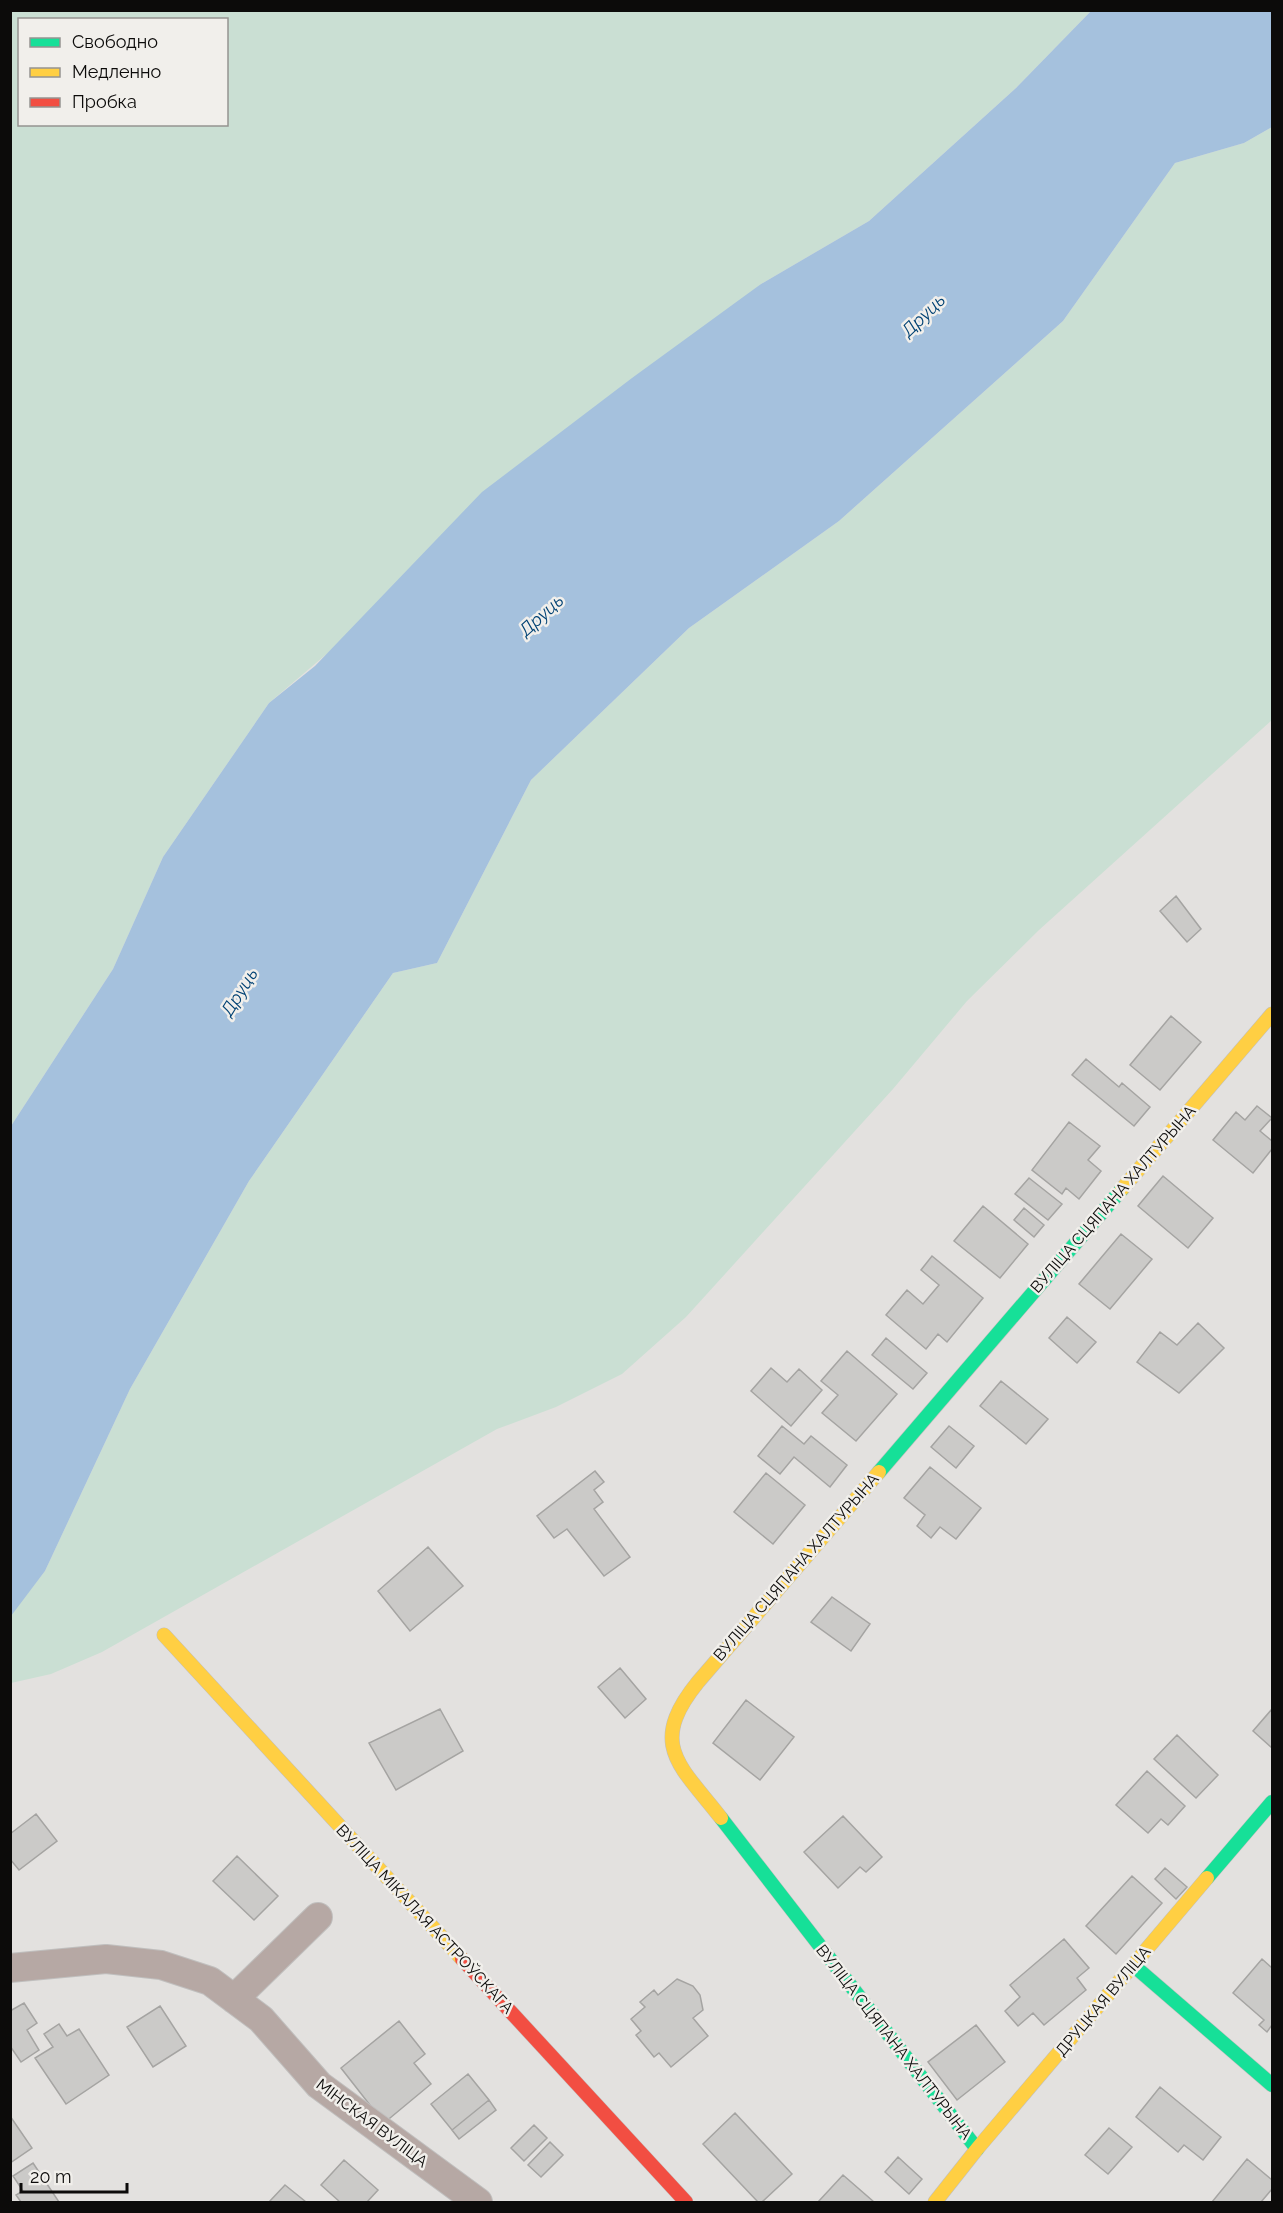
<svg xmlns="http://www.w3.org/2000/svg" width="1283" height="2213" viewBox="0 0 1283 2213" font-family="Raleway,sans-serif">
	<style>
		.green { fill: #cadfd3; fill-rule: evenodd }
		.water { fill: #a5c1dd }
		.building { fill: #cbcac8; stroke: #a5a4a2; stroke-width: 1.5 }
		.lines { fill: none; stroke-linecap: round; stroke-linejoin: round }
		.street-casing { stroke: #c0bfbe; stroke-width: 30 }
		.fast-casing { stroke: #c0bfbe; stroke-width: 15 }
		.slow-casing { stroke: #c0bfbe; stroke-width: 15 }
		.jam-casing { stroke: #c0bfbe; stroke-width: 15 }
		.street { stroke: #b6a8a4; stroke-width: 28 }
		.fast { stroke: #16e098; stroke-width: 14 }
		.slow { stroke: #ffcf43; stroke-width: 14 }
		.jam { stroke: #f24e42; stroke-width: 14 }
		.labels { text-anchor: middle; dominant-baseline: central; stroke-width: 5; stroke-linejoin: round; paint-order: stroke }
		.street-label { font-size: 16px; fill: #0c0b0a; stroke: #f1efeb }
		.water-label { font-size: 18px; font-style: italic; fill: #014274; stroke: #f1efeb }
	</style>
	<rect width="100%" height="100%" fill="#e3e1df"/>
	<path class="green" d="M11 11H1091L1016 88 869 221 761 284 269 703 163 857 113 969 11 1126ZM20 20H226V124H20Z
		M1272 127V720L1039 930 967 1001 893 1089 686 1317 622 1374 556 1407 497 1429 102 1652 51 1674 11 1683 10 1616 45 1571 130 1389 249 1181 393 973 437 963 531 780 689 628 839 521 1063 321 1175 163 1244 143Z"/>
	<path class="water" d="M1091 11H1272V127L1244 143 1175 163 1063 321 839 521 689 628 531 780 437 963 393 973 249 1181 130 1389 45 1571 11 1616V1126L113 969 163 857 269 703 315 666 482 492 632 378 761 284 869 221 1016 88Z"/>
	<path class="building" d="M1176 896 1201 929 1187 942 1160 911Z
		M1171 1016 1201 1042 1160 1090 1130 1065Z
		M1086 1059 1119 1087 1122 1083 1150 1107 1134 1126 1072 1075Z
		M1257 1106 1272 1118 1260 1131 1272 1141V1149L1253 1173 1213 1140 1236 1112 1245 1120Z
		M1069 1122 1100 1146 1088 1160 1101 1171 1079 1199 1066 1188 1062 1194 1032 1170Z
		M1163 1176 1213 1218 1188 1248 1138 1206Z
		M1029 1178 1062 1204 1048 1220 1015 1194Z
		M983 1206 1028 1244 1000 1278 954 1241Z
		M1024 1208 1044 1225 1034 1237 1014 1220Z
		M1121 1234 1152 1259 1110 1309 1079 1284Z
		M932 1256 983 1298 947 1342 938 1334 926 1349 886 1315 907 1290 923 1304 939 1285 921 1270Z
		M1067 1317 1096 1342 1077 1363 1049 1338Z
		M1198 1323 1224 1348 1179 1393 1137 1362 1160 1332 1177 1345Z
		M886 1338 927 1373 913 1389 872 1355Z
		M847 1351 897 1394 856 1441 822 1413 838 1395 821 1381Z
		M771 1368 787 1382 799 1369 822 1390 791 1426 751 1391Z
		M1001 1381 1048 1419 1026 1444 980 1406Z
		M782 1426 804 1444 811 1436 847 1465 830 1487 794 1457 780 1474 758 1456Z
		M949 1426 974 1446 956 1468 931 1447Z
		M930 1467 981 1508 956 1539 940 1527 931 1538 917 1526 925 1515 904 1498Z
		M595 1471 604 1482 594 1490 603 1502 594 1509 630 1557 604 1576 567 1529 554 1538 537 1516Z
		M766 1473 805 1505 773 1544 734 1512Z
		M428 1547 463 1586 410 1631 378 1591Z
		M832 1597 870 1624 851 1651 811 1622Z
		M620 1668 646 1699 625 1718 598 1687Z
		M746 1700 794 1737 760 1780 713 1743Z
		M440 1709 463 1751 396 1790 369 1743Z
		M1272 1709V1748L1253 1731Z
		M1177 1735 1218 1775 1196 1798 1154 1759Z
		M1147 1771 1185 1806 1168 1825 1161 1819 1148 1833 1116 1805Z
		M36 1814 57 1841 19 1870 10 1859V1834Z
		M843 1816 882 1857 866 1872 860 1867 838 1888 804 1852Z
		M237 1856 278 1896 254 1920 213 1881Z
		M1165 1868 1187 1887 1176 1899 1155 1879Z
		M1132 1876 1162 1903 1116 1954 1086 1926Z
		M1064 1939 1089 1968 1077 1978 1086 1990 1044 2025 1033 2013 1018 2026 1005 2011 1020 1997 1010 1985Z
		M1262 1959 1272 1968V2025L1267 2032 1259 2025 1264 2020 1233 1993Z
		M677 1979 693 1986 700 1995 703 2010 693 2018 708 2036 671 2067 659 2053 654 2057 636 2035 641 2031 631 2019 645 2007 640 2002 654 1990 658 1995Z
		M24 2003 37 2023 27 2030 39 2050 21 2062 10 2046V2011Z
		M160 2006 186 2046 153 2067 127 2027Z
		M399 2021 425 2054 414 2063 431 2084 384 2123 341 2068Z
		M59 2024 67 2036 79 2029 109 2075 66 2104 35 2058 53 2047 44 2034Z
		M976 2025 1005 2062 957 2100 928 2062Z
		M468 2074 489 2100 452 2130 431 2104Z
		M1160 2087 1221 2137 1203 2160 1184 2145 1178 2152 1136 2117Z
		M489 2100 496 2110 459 2139 452 2130Z
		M735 2113 792 2174 762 2202H758L703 2144Z
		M10 2116 32 2148 10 2163Z
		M534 2125 547 2138 524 2161 511 2148Z
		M1109 2128 1132 2147 1108 2174 1085 2155Z
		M550 2142 563 2155 541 2177 528 2165Z
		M898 2157 922 2179 909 2194 885 2172Z
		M1247 2159 1272 2180V2189L1261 2202H1212Z
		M344 2160 378 2190 367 2202H340L321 2185Z
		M33 2163 59 2202H21L16 2195 23 2191 13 2176Z
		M843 2175 874 2202H818Z
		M285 2185 306 2202H269Z"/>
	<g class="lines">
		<defs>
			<path id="street" d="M10 1968 106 1959 161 1965 210 1981 261 2019 319 2085 478 2202
				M234 1999 318 1917"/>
			<path id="fast" d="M879 1472 1122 1189
				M721 1818 977 2149
				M1207 1878 1272 1802
				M1133 1965 1272 2085"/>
			<path id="slow" d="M1122 1189 1272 1014
				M164 1635 462 1959
				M721 1818C680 1765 647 1745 698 1682L879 1472
				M935 2202 977 2149 1207 1878"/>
			<path id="jam" d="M462 1959 686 2202"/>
		</defs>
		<use href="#street" class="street-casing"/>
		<use href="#fast" class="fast-casing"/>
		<use href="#slow" class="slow-casing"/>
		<use href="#jam" class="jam-casing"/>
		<use href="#street" class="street"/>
		<use href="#fast" class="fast"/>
		<use href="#slow" class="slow"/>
		<use href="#jam" class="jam"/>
	</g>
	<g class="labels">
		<g class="street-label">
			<text transform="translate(1113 1199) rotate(-49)">ВУЛІЦА СЦЯПАНА ХАЛТУРЫНА</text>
			<text transform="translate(796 1567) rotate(-49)">ВУЛІЦА СЦЯПАНА ХАЛТУРЫНА</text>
			<text transform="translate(425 1919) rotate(47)">ВУЛІЦА МІКАЛАЯ АСТРОЎСКАГА</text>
			<text transform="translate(1103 2001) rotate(-50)">ДРУЦКАЯ ВУЛІЦА</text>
			<text transform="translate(894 2042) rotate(52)">ВУЛІЦА СЦЯПАНА ХАЛТУРЫНА</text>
			<text transform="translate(372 2123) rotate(37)">МІНСКАЯ ВУЛІЦА</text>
		</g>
		<g class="water-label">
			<text transform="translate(923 315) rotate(-44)">Друць</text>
			<text transform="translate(541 615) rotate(-42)">Друць</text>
			<text transform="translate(239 992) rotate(-58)">Друць</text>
		</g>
	</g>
	<rect width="1283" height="2213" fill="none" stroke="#0c0b0a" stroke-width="24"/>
	<rect x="18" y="18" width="210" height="108" fill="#f1efeb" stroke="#959491" stroke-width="1.5"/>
	<rect x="30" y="38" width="30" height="9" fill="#16e098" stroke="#959491" stroke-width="1.5"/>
	<text x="72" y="48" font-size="18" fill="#0c0b0a">Свободно</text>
	<rect x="30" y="68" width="30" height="9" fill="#ffcf43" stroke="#959491" stroke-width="1.5"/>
	<text x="72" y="78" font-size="18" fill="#0c0b0a">Медленно</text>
	<rect x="30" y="98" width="30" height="9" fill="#f24e42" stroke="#959491" stroke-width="1.5"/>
	<text x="72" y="108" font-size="18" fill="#0c0b0a">Пробка</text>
	<path d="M21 2183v9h106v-9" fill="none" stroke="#0c0b0a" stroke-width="3"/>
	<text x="30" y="2183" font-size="18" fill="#0c0b0a" stroke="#f1efeb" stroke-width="4.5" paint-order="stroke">20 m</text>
</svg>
